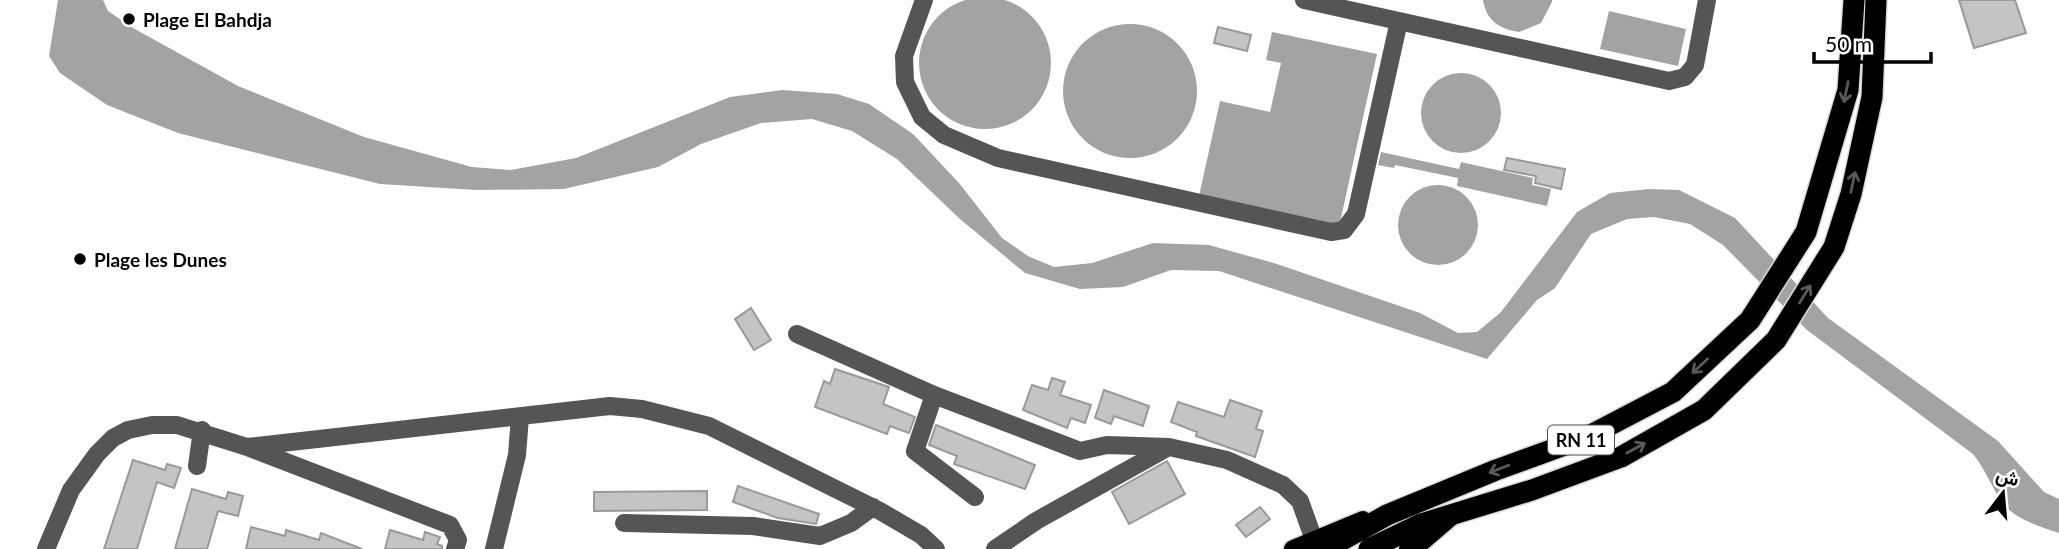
<svg xmlns="http://www.w3.org/2000/svg" width="2059" height="549" viewBox="0 0 2059 549" font-family="Lato,Vazirmatn,sans-serif">
	<style>
		.water { fill: #a3a3a3 }
		.building { fill: #c4c4c4; stroke: #999; stroke-width: 2 }
		.lines { fill: none; stroke-linecap: round; stroke-linejoin: round }
		.major-casing { stroke: #dbdbdb; stroke-width: 21 }
		.highway-casing { stroke: #dbdbdb; stroke-width: 24 }
		.minor { stroke: #555; stroke-width: 18 }
		.major { stroke: #000; stroke-width: 18 }
		.highway { stroke: #000; stroke-width: 21 }
		.oneway { stroke: #595959 }
		.poi-dot { fill: #000; stroke: #fff; stroke-width: 2.5 }
		.labels { text-anchor: middle; dominant-baseline: central; stroke-width: 7; stroke-linejoin: round; paint-order: stroke }
		.shield { fill: #fff; stroke: #4c4c4c; stroke-width: 2 }
		.shield-label { font-size: 18px; font-weight: bold; fill: #000 }
		.poi-label { font-size: 19px; font-weight: bold; fill: #000; stroke: #fff; text-anchor: start }
	</style>
	<rect width="100%" height="100%" fill="#fff"/>
	<path class="water" d="M919 63a66 66 0 1 1 132 0a66 66 0 1 1-132 0Z
		M58 0H103L108 11 133 28 238 86 364 137 472 167 511 170 576 158 730 97 782 90 837 94 869 104 913 134 959 183 1002 238 1028 256 1054 267 1092 263 1153 243 1209 245 1277 264 1420 313 1458 333 1477 332 1501 312 1577 212 1610 193 1649 189 1679 190 1735 218 1828 318 1998 441 2044 492 2059 499V533C2041 527 2012 518 2001 501 1991 485 1985 469 1973 454L1807 330 1723 245 1690 224 1654 217 1627 219 1591 234 1555 288 1537 300 1487 359 1219 271 1171 270 1123 287 1080 289 1025 273 960 219 897 159 852 131 812 119 761 123 701 144 658 167 564 189 476 190 380 184 178 133 107 105 60 73 49 56Z
		M1483 0H1552V2L1541 23 1519 32C1499 29 1486 20 1483 0Z
		M1609 11 1686 29 1678 66 1600 49Z
		M1063 91a67 67 0 1 1 134 0a67 67 0 1 1-134 0Z
		M1272 32 1377 54 1339 227 1199 196 1220 101 1270 112 1281 63 1266 60Z
		M1421 113a40 40 0 1 1 80 0a40 40 0 1 1-80 0Z
		M1381 152 1459 169 1461 162 1533 178 1532 185 1551 189 1547 206 1457 186 1458 178 1395 165 1394 168 1378 165Z
		M1398 225a40 40 0 1 1 80 0a40 40 0 1 1-80 0Z"/>
	<path class="building" d="M1959 0H2015L2026 33 1974 48Z
		M1218 27 1251 35 1247 51 1214 43Z
		M1507 158 1565 169 1561 189 1535 183 1536 176 1504 170Z
		M751 308 771 340 754 350 735 319Z
		M835 369 889 387 883 404 915 417 909 433 890 426 887 434 815 407 824 381 830 384Z
		M1052 378 1065 382 1060 395 1091 405 1085 423 1071 418 1067 428 1023 410 1032 385 1048 390Z
		M1104 390 1149 406 1143 426 1114 416 1111 424 1095 418Z
		M1230 400 1262 411 1256 429 1263 431 1255 457 1196 436 1197 432 1171 422 1178 402 1224 417Z
		M936 425 1035 465 1025 489 954 464 957 456 929 445Z
		M133 460 165 470 167 464 181 468 174 488 157 482 137 549H104Z
		M1167 461 1185 494 1129 524 1112 492Z
		M738 486 819 514 816 524 778 518 733 502Z
		M192 489 226 499 228 492 243 496 238 516 218 511 207 549H175Z
		M707 491V510L594 511V492Z
		M1260 507 1270 519 1246 537 1236 525Z
		M251 527 285 536 286 530 319 540 321 533 362 549H246Z
		M390 530 423 540 425 532 440 537 437 544 442 546V549H385Z"/>
	<g class="lines">
		<defs>
			<path id="major" d="M1293 549 1363 520
				M1408 549 1423 541 1452 516"/>
			<path id="highway" d="M1326 549 1387 515 1496 470 1587 437 1673 392 1750 320 1806 232 1848 90 1854 0
				M1369 549 1421 524 1532 490 1621 457 1704 410 1776 340 1834 247 1851 194 1872 97 1876 0"/>
		</defs>
		<use href="#major" class="major-casing"/>
		<use href="#highway" class="highway-casing"/>
		<path class="minor" d="M924 0 904 56 905 82 922 117 944 135 998 158 1331 232 1344 230 1356 214 1399 21
			M1304 0 1669 81 1685 77 1695 65 1707 0
			M797 334 934 395 1080 451 1107 445 1169 447 1227 460 1283 485 1300 501 1314 540
			M934 395 915 451 975 497
			M250 448 450 525 458 540 455 549
			M197 466 202 430
			M624 523 753 526 820 536 851 523 873 507
			M46 549 71 490 97 454 113 438 128 430 152 425H177L247 447 610 406 642 409 709 426 880 511 921 535 936 549
			M494 549 517 455 520 417
			M995 549 1036 521 1167 448"/>
		<use href="#major" class="major"/>
		<use href="#highway" class="highway"/>
	</g>
	<defs><path id="oneway-shaft" d="M-6 0H5M1.5-3L5.5 0L1.5 3" fill="none" stroke-width="1.6" stroke-linecap="round" stroke-linejoin="round" transform="scale(1.75)"/></defs>
	<g class="oneway">
		<use href="#oneway-shaft" transform="translate(1846 92) rotate(102)"/>
		<use href="#oneway-shaft" transform="translate(1853 182) rotate(-78)"/>
		<use href="#oneway-shaft" transform="translate(1805 294) rotate(-58)"/>
		<use href="#oneway-shaft" transform="translate(1700 366) rotate(137)"/>
		<use href="#oneway-shaft" transform="translate(1636 448) rotate(-29)"/>
		<use href="#oneway-shaft" transform="translate(1499 469) rotate(159)"/>
	</g>
	<g class="poi-dot">
		<circle cx="129" cy="19" r="7"/>
		<circle cx="80" cy="259" r="7"/>
	</g>
	<g class="labels">
		<rect class="shield" x="1548" y="425.5" width="66" height="29" rx="5"/>
		<g class="shield-label">
			<text x="1581" y="440">RN 11</text>
		</g>
		<g class="poi-label">
			<text x="143" y="19">Plage El Bahdja</text>
			<text x="94" y="259">Plage les Dunes</text>
		</g>
	</g>
	<g transform="translate(2003 493) rotate(16)" stroke="#ffffff" stroke-width="5" paint-order="stroke">
	<path d="M0-5L12 26L0 18L-12 26Z" fill="#000000"/>
	<text y="-10" font-size="19" font-weight="bold" text-anchor="middle" fill="#000000">ش</text>
	</g>
	<path d="M1814 52v10h117v-10" fill="none" stroke="#000000" stroke-width="3.5"/>
	<text x="1825" y="52" font-size="21" fill="#000000" stroke="#ffffff" stroke-width="5" paint-order="stroke">50 m</text>
</svg>
